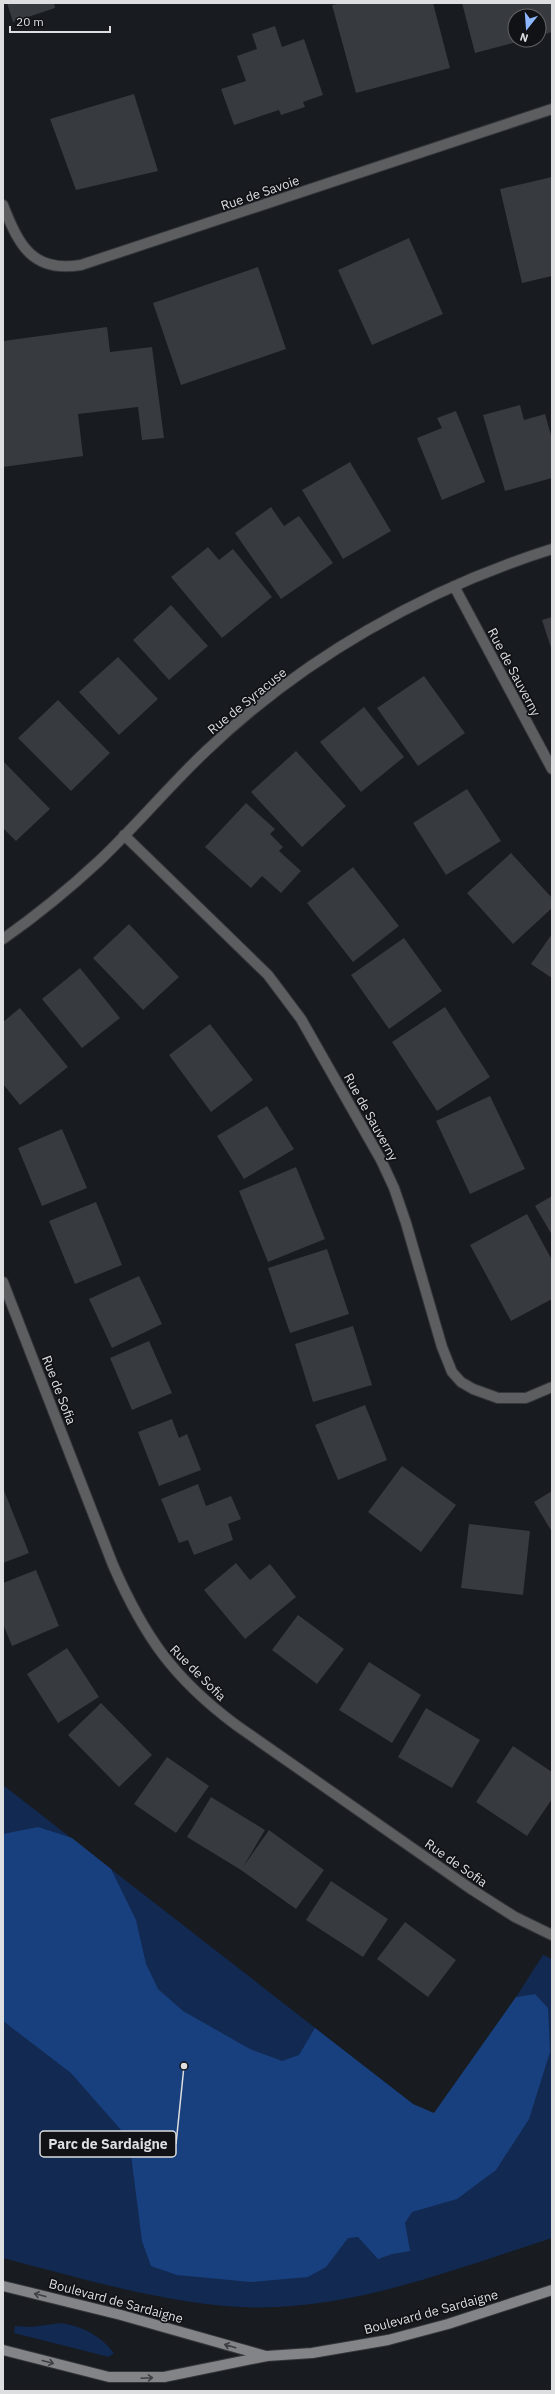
<svg xmlns="http://www.w3.org/2000/svg" width="555" height="2394" viewBox="0 0 555 2394" font-family="'IBM Plex Sans',sans-serif">
	<style>
		.green { fill: #122951 }
		.forest { fill: #19407e }
		.building { fill: #373a3f }
		.lines { fill: none; stroke-linecap: round; stroke-linejoin: round }
		.street-casing { stroke: #33363a; stroke-width: 12 }
		.secondary-casing { stroke: #33363a; stroke-width: 12 }
		.street { stroke: #5c5e60; stroke-width: 10 }
		.secondary { stroke: #828488; stroke-width: 10 }
		.oneway { stroke: #3e4044 }
		.labels { text-anchor: middle; dominant-baseline: central; stroke-width: 3.5; stroke-linejoin: round; paint-order: stroke }
		.street-label { font-size: 13px; fill: #dcdee0; stroke: #101216 }
		.leader { fill: none; stroke: #dcdee0; stroke-width: 1.5 }
		.callout-dot { fill: #dcdee0; stroke: #101216; stroke-width: 1.5 }
		.callout { fill: #101216; stroke: #dcdee0; stroke-width: 1.5 }
		.callout-label { font-size: 14px; text-anchor: middle; font-weight: bold; fill: #dcdee0 }
	</style>
	<rect width="100%" height="100%" fill="#181b1f"/>
	<path class="green" d="M3 1785 413 2104 441 2204 535 1994 516 1997 543 1955 552 1959V2238C446 2272 338 2316 225 2306 149 2299 76 2277 3 2258Z
		M61 2323C82 2326 101 2336 114 2353L109 2357 14 2333 15 2326 31 2327Z"/>
	<path class="forest" d="M38 1827 72 1838 111 1869 136 1920 146 1964 158 1989 183 2011 250 2049 282 2061 299 2055 315 2028 413 2104 434 2113 516 1997 535 1994 548 2008 550 2052 529 2119 496 2170 457 2199 412 2212 405 2223 410 2251 392 2254 378 2259 358 2237 348 2238 326 2267 308 2277 251 2282 177 2275 151 2266 142 2241 129 2139 71 2073 3 2021V1834Z"/>
	<path class="building" d="M7 3H54L55 8 13 22Z
		M342 3H433L450 68 356 93 332 5Z
		M462 3H552V32L539 36V16H515V40L520 41 475 53Z
		M275 26 282 47 304 39 323 95 303 102 305 107 281 115 279 110 234 125 221 89 246 81 237 56 257 49 252 34Z
		M134 94 158 171 76 190 50 119Z
		M552 177V276L522 283 500 189Z
		M409 238 443 314 372 345 338 270Z
		M258 267 286 349 181 385 153 303Z
		M107 327 110 352 152 347 164 438 142 440 138 407 78 414 83 456 3 467V341Z
		M520 405 524 420 545 414 552 439V478L505 491 483 415Z
		M456 411 485 482 442 500 417 438 442 428 437 418Z
		M350 462 391 531 343 559 302 490Z
		M271 507 284 526 299 516 333 563 281 599 235 533Z
		M208 547 219 560 233 549 272 597 222 638 171 577Z
		M171 605 208 646 169 680 133 640Z
		M552 617V651L542 620Z
		M118 657 158 699 119 735 79 692Z
		M424 676 465 733 418 766 377 708Z
		M58 700 110 753 71 791 18 738Z
		M364 707 404 757 361 792 320 742Z
		M296 751 346 806 302 847 251 792Z
		M3 761 50 809 16 841 3 828Z
		M467 789 501 841 446 875 413 823Z
		M246 803 275 829 270 834 283 847 279 851 301 871 281 893 262 876 251 888 205 847Z
		M511 853 552 898V908L513 944 467 893Z
		M353 867 399 926 353 962 307 903Z
		M129 924 179 977 143 1010 93 958Z
		M552 934V978L531 964Z
		M404 938 442 991 389 1029 351 975Z
		M80 968 120 1018 82 1048 42 999Z
		M445 1007 490 1077 437 1111 392 1042Z
		M20 1008 68 1067 20 1105 3 1084V1022Z
		M210 1024 253 1080 211 1112 169 1055Z
		M490 1096 525 1169 470 1194 436 1121Z
		M267 1106 294 1149 244 1179 217 1136Z
		M62 1129 87 1188 42 1206 18 1148Z
		M296 1167 325 1239 268 1262 239 1191Z
		M552 1196V1235L535 1206Z
		M96 1202 122 1265 75 1284 49 1221Z
		M527 1214 552 1260V1299L511 1321 470 1245Z
		M327 1249 349 1314 290 1333 268 1268Z
		M139 1276 162 1324 112 1348 89 1299Z
		M353 1326 372 1385 313 1402 295 1344Z
		M149 1341 172 1393 132 1410 110 1358Z
		M365 1405 387 1460 338 1480 315 1425Z
		M172 1419 179 1438 187 1434 201 1470 159 1486 138 1432Z
		M402 1466 456 1505 421 1552 368 1512Z
		M198 1484 206 1506 231 1496 241 1519 228 1524 233 1540 194 1555 188 1540 179 1543 161 1499Z
		M3 1488 29 1553 3 1563Z
		M552 1491V1532L534 1502Z
		M469 1524 530 1531 523 1595 461 1588Z
		M236 1563 250 1580 270 1564 296 1597 245 1639 204 1590Z
		M36 1570 59 1626 12 1646 3 1624V1583Z
		M298 1615 344 1649 317 1684 272 1650Z
		M67 1648 99 1697 58 1723 27 1674Z
		M369 1662 421 1695 392 1743 339 1710Z
		M101 1703 152 1755 119 1787 68 1735Z
		M426 1708 480 1740 452 1788 398 1757Z
		M513 1746 552 1772V1799L527 1836 476 1802Z
		M167 1757 209 1786 176 1833 134 1804Z
		M211 1797 265 1830 243 1867 269 1830 324 1870 296 1909 241 1870 187 1837Z
		M331 1881 388 1919 363 1957 306 1920Z
		M405 1922 456 1960 428 1997 377 1959Z"/>
	<g class="lines">
		<defs>
			<path id="street" d="M3 205C19 246 33 273 81 265L552 109
				M454 586 552 769
				M124 835 268 975 301 1019 381 1160 394 1188 406 1223 442 1347 452 1372 461 1382 473 1389 498 1398H526L552 1387
				M3 939C37 915 69 889 99 861 136 826 169 786 206 751 303 658 425 589 552 549
				M3 1282 113 1565C144 1636 173 1678 236 1725L471 1889 515 1917 552 1935"/>
			<path id="secondary" d="M3 2286 121 2315 266 2356
				M3 2350 109 2377H164L267 2356 312 2353 388 2340 448 2324 552 2290"/>
		</defs>
		<use href="#street" class="street-casing"/>
		<use href="#secondary" class="secondary-casing"/>
		<use href="#street" class="street"/>
		<use href="#secondary" class="secondary"/>
	</g>
	<defs><path id="oneway-shaft" d="M-6 0H5M1.5-3L5.5 0L1.5 3" fill="none" stroke-width="1.6" stroke-linecap="round" stroke-linejoin="round"/></defs>
	<g class="oneway">
		<use href="#oneway-shaft" transform="translate(40 2295) rotate(-166)"/>
		<use href="#oneway-shaft" transform="translate(230 2346) rotate(-164)"/>
		<use href="#oneway-shaft" transform="translate(48 2362) rotate(15)"/>
		<use href="#oneway-shaft" transform="translate(147 2378) rotate(-3)"/>
	</g>
	<g class="labels">
		<g class="street-label">
			<text transform="translate(260 193) rotate(-19)">Rue de Savoie</text>
			<text transform="translate(514 672) rotate(62)">Rue de Sauverny</text>
			<text transform="translate(247 701) rotate(-39)">Rue de Syracuse</text>
			<text transform="translate(371 1117) rotate(61)">Rue de Sauverny</text>
			<text transform="translate(59 1390) rotate(69)">Rue de Sofia</text>
			<text transform="translate(198 1673) rotate(45)">Rue de Sofia</text>
			<text transform="translate(456 1863) rotate(35)">Rue de Sofia</text>
			<text transform="translate(116 2301) rotate(15)">Boulevard de Sardaigne</text>
			<text transform="translate(431 2312) rotate(-15)">Boulevard de Sardaigne</text>
		</g>
	</g>
	<path class="leader" d="M184 2066L176 2144"/>
	<circle class="callout-dot" cx="184" cy="2066" r="4"/>
	<rect class="callout" x="40" y="2131" width="136" height="26" rx="4"/>
	<g class="callout-label">
		<text x="108" y="2149">Parc de Sardaigne</text>
	</g>
	<rect width="555" height="2394" fill="none" stroke="#dcdee0" stroke-width="8"/>
	<g transform="translate(527 28) rotate(197)"><circle r="19" fill="#101216" stroke="#626467"/>
	<path d="M0-3L7 15L0 10L-7 15Z" fill="#8eb8fd"/>
	<text y="-6" font-size="11" font-weight="bold" text-anchor="middle" fill="#dcdee0">N</text>
	</g>
	<path d="M10 26v6h100v-6" fill="none" stroke="#dcdee0" stroke-width="2"/>
	<text x="16" y="26" font-size="12" fill="#dcdee0" stroke="#101216" stroke-width="3" paint-order="stroke">20 m</text>
</svg>
